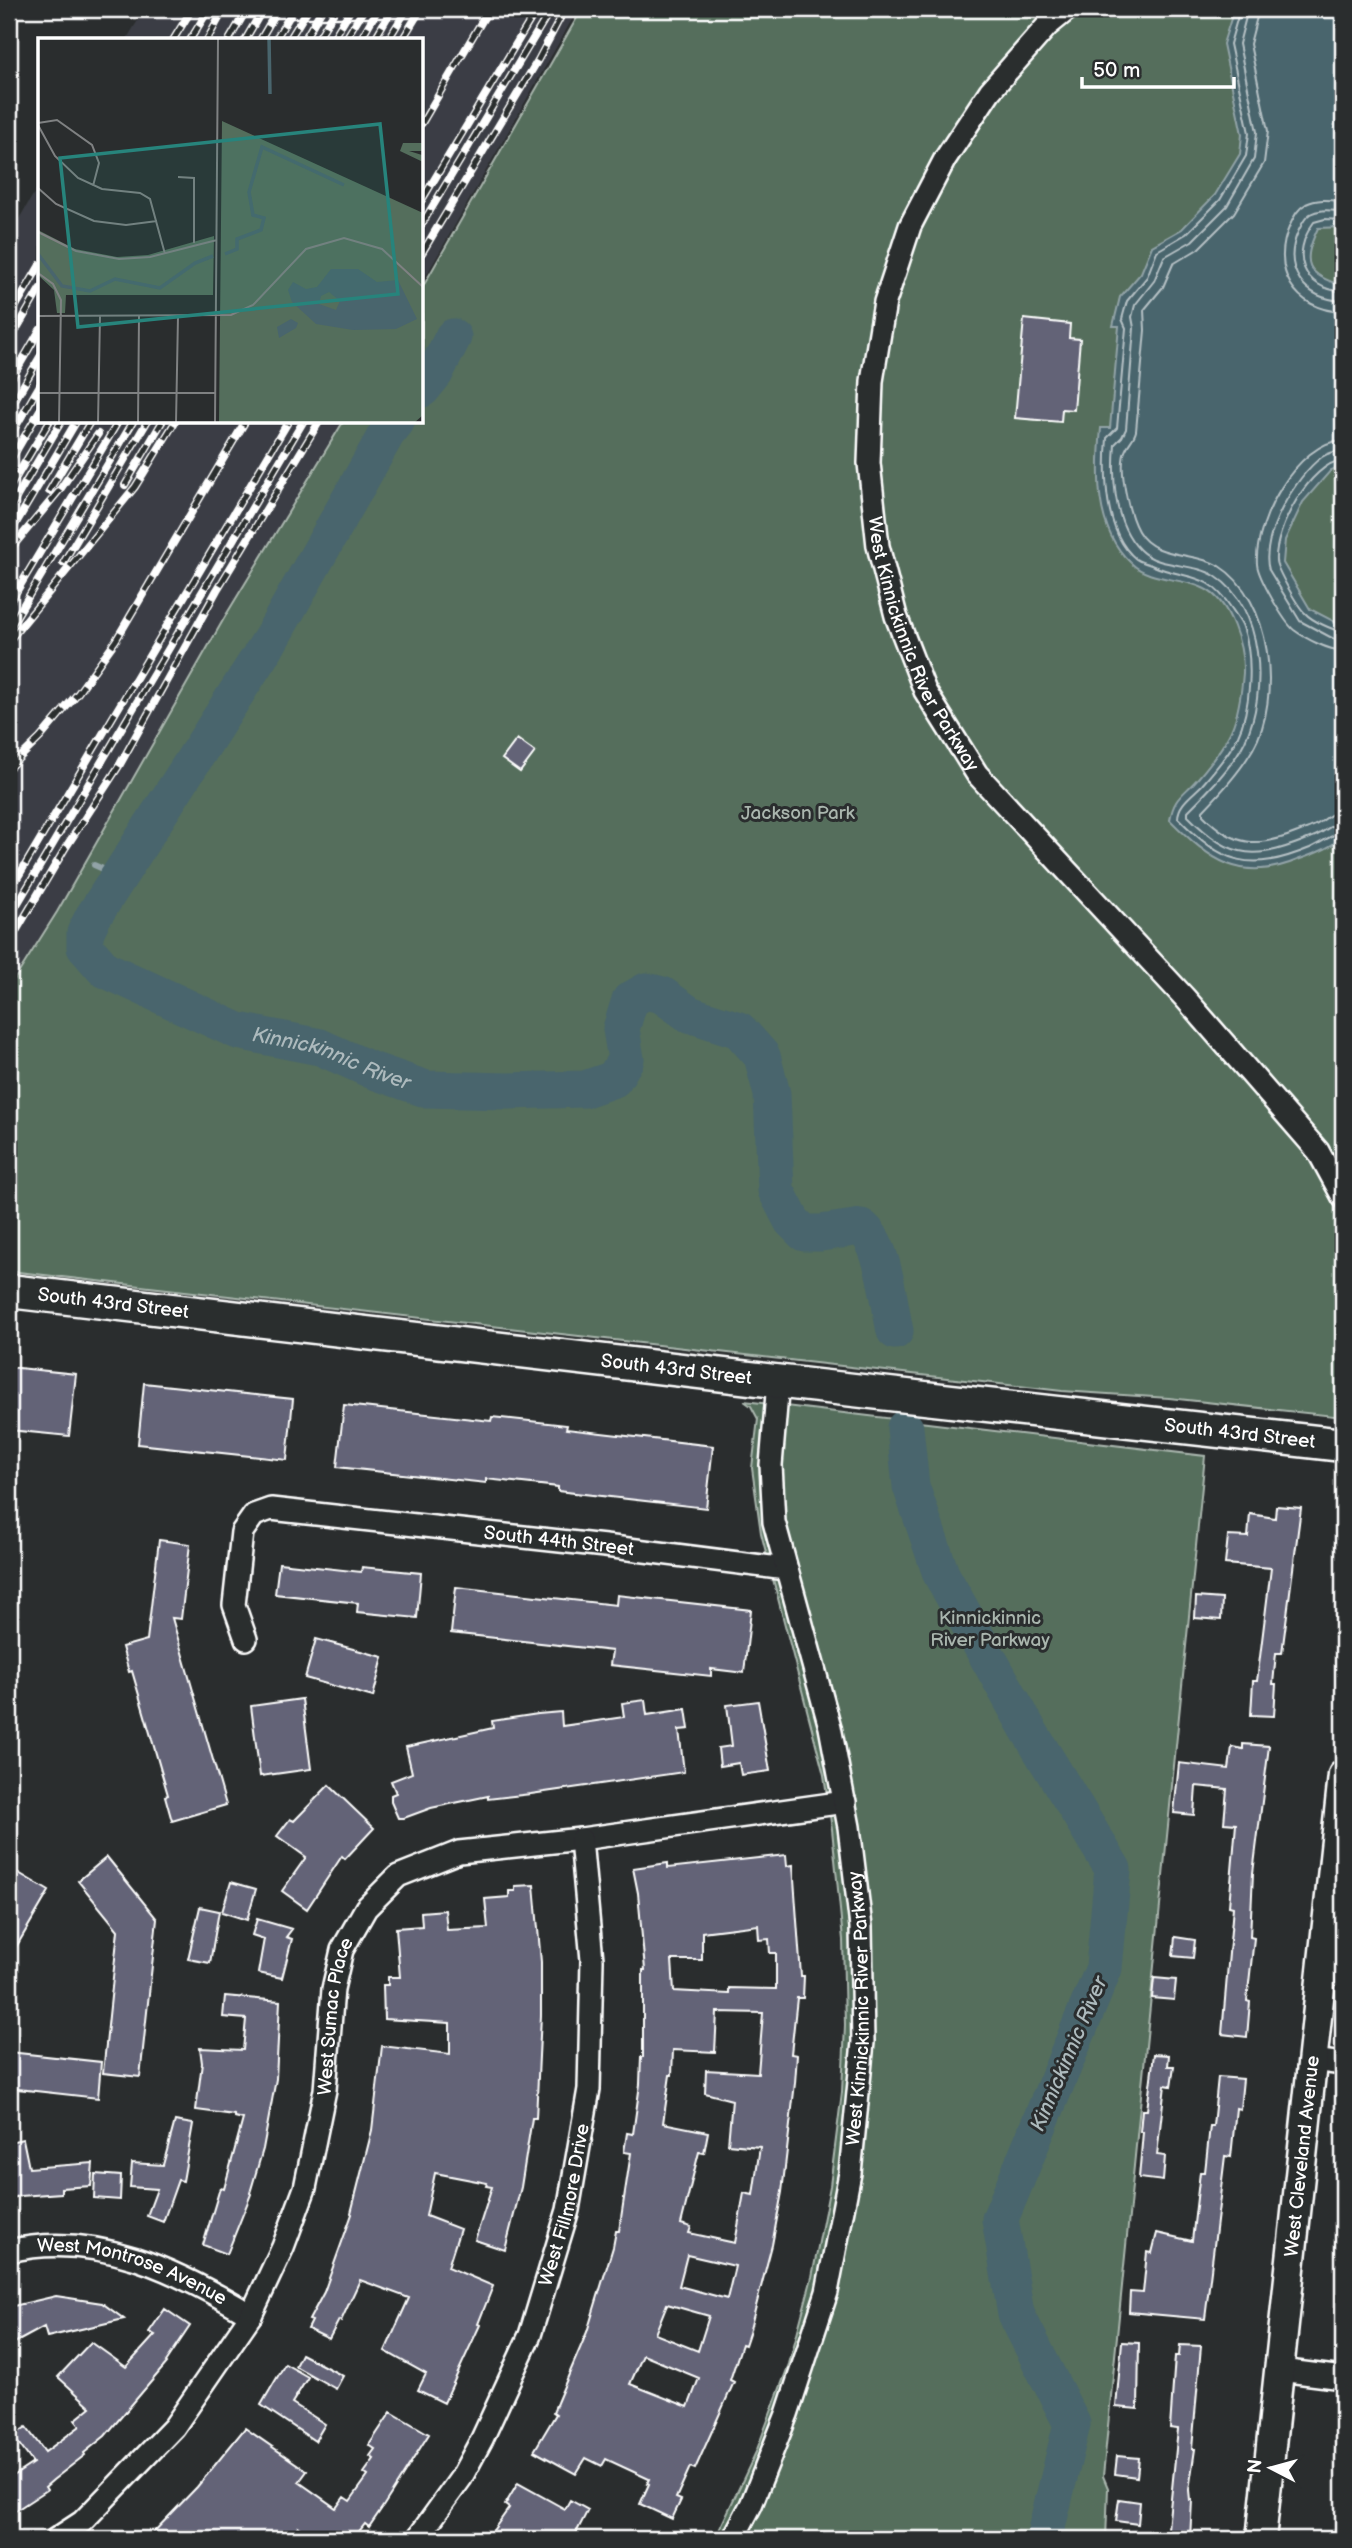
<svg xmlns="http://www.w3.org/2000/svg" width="1352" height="2548" viewBox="0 0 1352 2548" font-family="'Balsamiq Sans',sans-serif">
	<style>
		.built { fill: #3b3e44 }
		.green { fill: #546e5c; stroke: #aab6ae; stroke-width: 2 }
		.water { fill: #49656d; stroke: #92a3a7; stroke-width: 2 }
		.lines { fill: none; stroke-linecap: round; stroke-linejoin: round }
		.shore { stroke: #b6c1c5; stroke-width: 2 }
		.stream { stroke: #92a3a7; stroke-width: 6 }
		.river { stroke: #49656d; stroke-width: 37 }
		.building { fill: #646477; stroke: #fff; stroke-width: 2; fill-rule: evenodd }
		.minor-casing { stroke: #fff; stroke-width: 26 }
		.tertiary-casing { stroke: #fff; stroke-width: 33 }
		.secondary-casing { stroke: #fff; stroke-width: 37 }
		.minor { stroke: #2a2d2e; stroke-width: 21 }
		.tertiary { stroke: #2a2d2e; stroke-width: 28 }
		.secondary { stroke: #2a2d2e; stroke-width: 32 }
		.rail-casing { stroke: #fff; stroke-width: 8 }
		.rail { stroke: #2a2d2e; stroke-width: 5; stroke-dasharray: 16; stroke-linecap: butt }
		.labels { text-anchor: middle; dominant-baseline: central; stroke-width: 6; stroke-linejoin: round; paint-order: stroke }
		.street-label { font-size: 19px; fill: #fff; stroke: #2a2d2e }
		.park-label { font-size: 19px; fill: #aab6ae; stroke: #2a2d2e }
		.water-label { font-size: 21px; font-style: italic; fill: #adbabd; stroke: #2a2d2e }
		.inset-river { fill: none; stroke: #49656d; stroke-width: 3.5 }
		.inset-road { fill: none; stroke: #7f8182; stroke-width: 2 }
		.view { fill: #27847c; fill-opacity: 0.15; stroke: #27847c; stroke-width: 3.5 }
		.inset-edge { fill: none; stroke: #fff; stroke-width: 3.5 }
	</style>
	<rect width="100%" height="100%" fill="#2a2d2e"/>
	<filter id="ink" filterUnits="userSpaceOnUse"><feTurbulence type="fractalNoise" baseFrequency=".0143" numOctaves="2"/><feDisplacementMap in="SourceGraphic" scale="14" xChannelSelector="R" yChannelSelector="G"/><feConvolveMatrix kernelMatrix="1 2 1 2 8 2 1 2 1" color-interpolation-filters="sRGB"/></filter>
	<g filter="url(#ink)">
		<path class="built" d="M145 9H578L422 283V40H126Z
			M40 183V422H342L308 482 226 615 57 912 9 988V236Z"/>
		<path class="green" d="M582 9H1343V1417L1169 1398 1062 1391 9 1271V988L57 912 226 615 343 422H422V288Z
			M744 1401 1205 1456 1103 2476 1108 2488 1106 2539H715L756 2452 789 2364 812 2277 830 2186 842 2092 845 2025 843 1940 832 1829 824 1775 761 1533 752 1468 758 1419 751 1406Z"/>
		<path class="water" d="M1234 9H1343V227L1318 228C1301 264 1306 274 1343 286V466L1331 470 1303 502 1285 540 1283 563 1310 609 1343 626V836C1331 848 1316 853 1300 859 1241 884 1211 861 1170 820 1174 796 1184 795 1199 777 1231 739 1239 723 1243 673 1244 647 1230 601 1205 589 1183 577 1150 582 1131 563 1094 529 1097 473 1101 428H1110L1119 326H1113L1120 297 1141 273 1152 246 1182 229 1215 195 1240 154 1242 134 1223 44Z"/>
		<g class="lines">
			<path class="shore" d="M1240 9 1230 44 1249 133 1246 156 1220 200 1186 234 1157 251 1147 277 1127 301 1122 319 1126 328 1117 428 1107 438C1104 474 1104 533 1136 559 1140 562 1146 563 1151 565 1188 581 1207 570 1232 609 1236 615 1241 621 1243 627 1254 658 1251 709 1237 738 1229 754 1214 771 1202 785 1192 795 1178 804 1178 818 1223 864 1249 873 1310 848 1318 844 1338 832 1343 831
				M1248 9 1239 44 1257 132 1254 159 1227 206 1192 241 1164 257 1154 281 1135 305 1132 317 1134 328 1126 429 1122 437 1115 444C1112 479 1113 523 1140 550 1159 569 1193 562 1215 576 1264 607 1268 693 1245 741 1233 766 1207 792 1188 811V816C1233 862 1257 860 1315 836 1325 832 1332 823 1343 822
				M1259 9 1250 44 1268 131 1264 163 1234 213 1198 249 1173 264 1163 287 1144 310 1145 330 1136 431C1134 439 1129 442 1126 449 1117 466 1129 515 1138 531 1155 560 1194 551 1219 566 1272 599 1282 698 1253 749 1240 772 1220 793 1203 811V815C1234 847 1258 848 1298 832 1305 829 1313 827 1319 823 1328 817 1332 812 1343 812
				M1343 201C1331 200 1318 198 1306 204 1297 209 1294 217 1290 225 1270 269 1294 310 1343 312
				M1343 211C1333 211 1320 208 1310 214 1304 218 1301 226 1298 232 1282 269 1304 299 1343 301
				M1343 220 1325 219 1314 222C1290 255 1302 288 1343 292
				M1343 440C1297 442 1254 522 1257 564 1258 577 1284 622 1294 630 1306 639 1328 650 1343 651
				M1343 451C1337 451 1328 453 1322 457 1296 475 1259 538 1269 570L1300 621 1334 639 1343 640
				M1343 460C1310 463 1274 530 1276 561 1277 570 1298 607 1305 613 1312 621 1333 630 1343 632"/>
			<path class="stream" d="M94 865 119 876"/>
			<g class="river">
				<path d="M422 389 435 373 453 337"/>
				<path id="s1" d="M396 422 387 433 269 642 93 917 85 933V947L104 969 238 1031 320 1047 371 1070 426 1089 507 1091 585 1089 614 1079 626 1059 621 1029 630 1000 646 991 662 995 689 1014 739 1030 762 1056 772 1094 776 1190 792 1221 804 1233H821L861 1227C884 1243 889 1304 895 1331"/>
				<path d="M905 1428 911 1486 941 1574 1028 1729 1113 1869 1104 1968 1000 2219 1016 2314 1072 2424 1044 2539"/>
			</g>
		</g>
		<path class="building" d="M1024 319 1070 324 1069 338 1080 339 1074 410 1062 409 1061 422 1015 418Z
			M517 739 535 752 520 772 502 759Z
			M9 1367 76 1374 69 1436 9 1430Z
			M144 1383 293 1399 287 1460 138 1444Z
			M344 1405 491 1421 492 1417 567 1425 566 1429 713 1446 706 1508 558 1491V1487L486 1479V1483L337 1467Z
			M1276 1506 1301 1508 1282 1653H1276L1273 1684H1276L1274 1716 1251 1715 1253 1681H1257L1271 1568 1225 1564 1228 1536 1248 1537 1250 1514 1275 1518Z
			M159 1540 190 1544 181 1619 172 1618 226 1805 172 1821 165 1796 168 1795 132 1671 129 1672 122 1647 147 1640Z
			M279 1563 361 1572 362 1567 421 1573 417 1618 357 1612 358 1603 275 1594Z
			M456 1587 616 1605 617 1595 751 1610 744 1673 711 1669V1676L610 1665 612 1651 451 1633Z
			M1196 1597 1222 1599 1221 1620 1195 1618Z
			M316 1639 383 1657 373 1697 305 1678Z
			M302 1699 311 1769 260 1776 251 1706Z
			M645 1700 647 1715 686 1709 689 1729 679 1730 684 1772 531 1794 488 1799V1796L431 1808 404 1818H398L391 1802V1795L396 1793 391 1781 412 1773 406 1747 493 1728 492 1721 538 1714 561 1712 562 1726 624 1717 622 1703Z
			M758 1701 770 1771 741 1775 739 1763 720 1766 718 1748 732 1746 727 1705Z
			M1243 1744 1269 1746 1253 1873 1250 1937 1254 1938 1247 2001 1250 2002 1247 2037 1222 2034 1233 1907 1229 1906 1236 1824 1224 1823 1227 1789 1196 1786 1194 1815 1174 1813 1179 1763 1229 1769 1232 1747 1243 1749Z
			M329 1785 374 1828 345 1859 342 1856 307 1909 282 1891 306 1857 277 1836 290 1819 294 1821Z
			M786 1855 787 1866 793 1865 801 1976H804L803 1998H797L791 2054 797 2055 795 2083 782 2192 772 2245 749 2333 745 2345 742 2344 730 2380 734 2382 695 2469 690 2467 676 2498 681 2500 672 2519 640 2504 649 2484 647 2483 649 2479 606 2459 602 2466 586 2458 576 2474 534 2451 556 2414 553 2412 587 2332 613 2247 616 2231H619L631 2153 624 2152 627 2133 633 2134 640 2084 641 2057H643V1970H645L638 1893 633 1868 668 1863V1868ZM758 1925 759 1940 769 1939 770 1953H776V1989L729 1988V1994L674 1991 672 1960H702V1932ZM717 2012 763 2013 758 2073 706 2070 705 2093 732 2100 728 2144 760 2147 753 2195 744 2193 735 2243 689 2233 691 2227 681 2224 699 2152 704 2153 708 2132 663 2123 670 2075H672L673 2050 715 2052ZM687 2255 735 2266 727 2299 679 2286ZM667 2304 709 2316 698 2351 655 2334ZM643 2355 699 2378 688 2407 630 2384Z
			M107 1857 157 1919 140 2077 103 2073 118 1930 78 1881Z
			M17 1872 49 1891 9 1959V1885Z
			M231 1882 256 1889 247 1920 222 1912Z
			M534 1885 541 1962V2015L536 2118H532L521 2187 505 2250 475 2240 492 2187 486 2186 487 2183 435 2173 426 2216 460 2229 448 2267 493 2286 478 2324 480 2325 444 2403 418 2390 426 2374 385 2351 409 2298 360 2280 341 2321 339 2320 329 2339 308 2329 312 2321 309 2320 324 2292 352 2214 351 2213 372 2130 382 2046 450 2054V2023L384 2019 383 1985H388V1977H400L396 1928 422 1926 421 1912 445 1910 447 1930 488 1928 485 1899 509 1897V1891H515V1886Z
			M200 1907 219 1911 210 1963 188 1959Z
			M257 1919 292 1929 286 1937 292 1939 282 1978 258 1973 264 1939 252 1935Z
			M1175 1937 1195 1940 1193 1958 1173 1956Z
			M1154 1978 1176 1980 1174 2000 1152 1998Z
			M225 1996 280 2001 276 2079 263 2149 250 2193 251 2194 227 2254 203 2245 220 2188 224 2189 243 2119 234 2117V2115L196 2110 202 2063 200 2048 243 2050 246 2019 223 2017Z
			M9 2052 101 2062 98 2098 9 2088Z
			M1154 2054 1169 2055 1168 2066H1174L1171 2086 1165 2085 1157 2155 1165 2156 1163 2181 1139 2178 1143 2132H1140L1142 2110H1147Z
			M1218 2077 1243 2079 1240 2109 1236 2108 1231 2157 1225 2156 1205 2319 1129 2312 1130 2292 1143 2293 1147 2252 1152 2253 1157 2233 1192 2241 1200 2172H1205L1210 2126H1213Z
			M175 2121 193 2124 183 2181 178 2180 163 2222 147 2216 157 2189 130 2187 132 2163 163 2165Z
			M23 2139 29 2168 93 2163 91 2186 61 2188V2193L20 2196 9 2199V2142Z
			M95 2174 121 2176 120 2200 94 2198Z
			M56 2296 102 2303 124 2319 47 2337 44 2327 9 2346V2307Z
			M165 2309 190 2326 166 2362 167 2363 105 2436 84 2453 85 2455 53 2480 45 2487 47 2490 9 2515V2479L33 2463 13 2436 26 2427 45 2452 80 2426 75 2420 91 2407 58 2377 91 2342 126 2367 155 2335 149 2332Z
			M1122 2342 1139 2343 1138 2409 1116 2407Z
			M1180 2345 1201 2346 1192 2449H1195L1189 2490 1190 2500H1192L1190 2539H1167L1178 2429 1170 2428 1175 2356H1179Z
			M301 2354 343 2376 336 2389 295 2366Z
			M285 2364 308 2377 292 2403 325 2424 315 2441 261 2405Z
			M391 2412 429 2434 384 2505 369 2527 365 2524 353 2539H314L298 2527 289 2539H147L197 2487 245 2428 307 2471 299 2482 336 2508 344 2497 350 2501 368 2476 364 2473 374 2459 370 2456 375 2449 369 2445Z
			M1117 2456 1139 2458 1137 2477 1115 2474Z
			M518 2483 565 2509 570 2500 588 2510 573 2539H487L509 2508 505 2505Z
			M1119 2499 1140 2502 1138 2524 1116 2521Z"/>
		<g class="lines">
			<defs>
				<g id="minor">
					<path id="s2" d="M1068 9 1047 26 990 91 945 159 910 226 885 302 872 381 869 463 878 546 896 616 925 691 977 774 1185 998 1318 1151 1343 1197"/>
					<path id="s3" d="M246 1639 234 1605 242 1532 254 1515 271 1509 605 1546 786 1569"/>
					<path d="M1313 2060 1343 2064"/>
					<path id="s4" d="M9 2251C96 2230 178 2271 251 2315"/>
					<path d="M1280 2370 1343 2378"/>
					<path id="s5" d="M56 2539 82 2522 174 2427 251 2315 283 2247 305 2188 325 2090 333 1989 342 1950 366 1908 398 1876 459 1852 581 1839 845 1802"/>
					<path id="s6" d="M417 2539 461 2478 482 2439 530 2335 568 2210 589 2089 592 1960 581 1839"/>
					<path id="s7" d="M733 2539 751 2505 787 2414 827 2292 850 2173 863 2042 861 1927 849 1827 830 1727 774 1522 771 1465 778 1382"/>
				</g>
				<g id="tertiary">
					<path id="s8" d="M1261 2539 1343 1775"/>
				</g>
				<g id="secondary">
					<path id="s9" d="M9 1291 809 1385 1343 1445"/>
				</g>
			</defs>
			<use href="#minor" class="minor-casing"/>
			<use href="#tertiary" class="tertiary-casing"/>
			<use href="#secondary" class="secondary-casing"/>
			<use href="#minor" class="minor"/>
			<use href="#tertiary" class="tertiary"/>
			<use href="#secondary" class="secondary"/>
			<defs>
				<path id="rail" d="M173 40 192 9
					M190 40 209 9
					M207 40 224 9
					M229 40 247 9
					M245 40 263 9
					M260 40 278 9
					M275 40 294 9
					M289 40 308 9
					M304 40 322 9
					M317 40 336 9
					M332 40 351 9
					M345 40 364 9
					M360 40 378 9
					M374 40 392 9
					M388 40 407 9
					M402 40 421 9
					M422 123 489 9
					M422 200 537 9
					M422 224 551 9
					M422 253 538 60 565 9
					M9 318 40 265
					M9 342 40 289
					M9 383 40 330
					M9 410 40 357
					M9 438 40 385
					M9 463 40 410
					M125 485 162 422
					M9 489 49 422
					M49 491 90 422
					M9 510 61 422
					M9 535 76 422
					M9 551 59 491 98 434
					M63 563 147 422
					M9 604 118 422
					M12 624 133 422
					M9 641 135 487 175 422
					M9 768 40 738 78 693 116 640 245 422
					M9 892 288 422
					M9 918 303 422
					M9 943 66 847 119 766 217 590 319 422"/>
			</defs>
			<use href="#rail" class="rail-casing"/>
			<use href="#rail" class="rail"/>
		</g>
	</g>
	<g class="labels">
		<g class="street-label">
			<text stroke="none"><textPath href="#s2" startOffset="704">West Kinnickinnic River Parkway</textPath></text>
			<text stroke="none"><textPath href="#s9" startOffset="105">South 43rd Street</textPath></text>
			<text stroke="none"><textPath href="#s9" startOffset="672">South 43rd Street</textPath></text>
			<text stroke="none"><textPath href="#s9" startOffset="1239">South 43rd Street</textPath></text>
			<text stroke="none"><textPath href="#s3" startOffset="438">South 44th Street</textPath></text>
			<text stroke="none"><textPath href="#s7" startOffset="551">West Kinnickinnic River Parkway</textPath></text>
			<text stroke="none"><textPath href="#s5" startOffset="612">West Sumac Place</textPath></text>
			<text stroke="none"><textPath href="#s8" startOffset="385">West Cleveland Avenue</textPath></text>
			<text stroke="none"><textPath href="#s6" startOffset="369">West Fillmore Drive</textPath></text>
			<text stroke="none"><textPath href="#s4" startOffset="128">West Montrose Avenue</textPath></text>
		</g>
		<g class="park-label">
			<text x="798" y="813">Jackson Park</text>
			<text x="990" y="1618">Kinnickinnic<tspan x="990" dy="22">River Parkway</tspan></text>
		</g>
		<g class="water-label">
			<text stroke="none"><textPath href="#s1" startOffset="887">Kinnickinnic River</textPath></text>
			<text transform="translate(1069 2054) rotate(-67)">Kinnickinnic River</text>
		</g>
	</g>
	<g transform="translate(38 38)">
		<rect width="385" height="385" fill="#2a2d2e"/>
		<path d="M184 83 385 175V377L376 385H181ZM365 105H385V113H371L384 117 385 124 362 113ZM0 192 37 211 79 219 110 217 176 198 175 257H28L27 275H19L16 252 0 237Z" fill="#546e5c"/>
		<path d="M293 231H320L339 244 360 242 379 281 358 291 315 292 278 286 254 264 250 252 255 244 268 251 279 249ZM291 254 302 263 298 272 281 266 283 258ZM253 281 260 285 258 290 241 300 239 289Z" fill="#49656d" fill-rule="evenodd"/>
		<path class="inset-river" d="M231 0 232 56M0 216 24 248 52 253 77 241 122 250 157 225 175 218M187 216 199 211V201L223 192 226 180 215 177 211 154 224 109 306 147"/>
		<path class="inset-road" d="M0 85 19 82 54 107 61 125 55 148M0 87 17 118 40 140 64 151 102 155 112 161 127 216M140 139 156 140V205M0 150 18 166 56 183 88 187 119 183M0 194 38 213 81 221 112 219 179 202M0 235 15 246 23 262 21 385M0 278 193 277 215 267 268 211 306 200 344 211 385 249M0 355H177M60 385 62 278M100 385 101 278M138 385 140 278M177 385 180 0"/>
		<path class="view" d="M342 86 360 256 40 289 22 120Z"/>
		<rect width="385" height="385" class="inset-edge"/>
	</g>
	<rect width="1352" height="2548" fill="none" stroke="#2a2d2e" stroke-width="35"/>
	<rect x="18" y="18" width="1317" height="2513" fill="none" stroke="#fff" stroke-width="2.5" filter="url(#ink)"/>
	<g transform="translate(1271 2468) rotate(276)" stroke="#2a2d2e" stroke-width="5" paint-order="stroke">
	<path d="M0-5L12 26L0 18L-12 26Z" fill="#ffffff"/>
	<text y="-10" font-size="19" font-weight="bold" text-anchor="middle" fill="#ffffff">N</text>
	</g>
	<path d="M1082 77v10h152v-10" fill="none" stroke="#ffffff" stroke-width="3.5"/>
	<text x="1093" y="77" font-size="21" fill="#ffffff" stroke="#2a2d2e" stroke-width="5" paint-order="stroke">50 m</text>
</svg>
